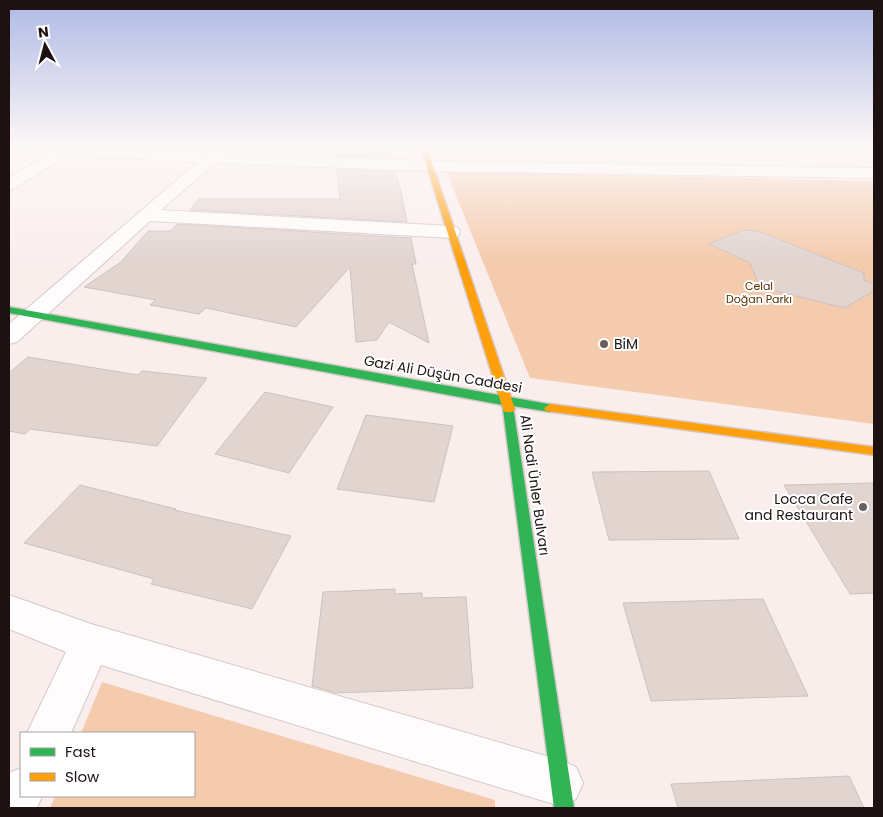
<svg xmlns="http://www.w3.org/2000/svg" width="883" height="817" viewBox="0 0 883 817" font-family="Poppins,sans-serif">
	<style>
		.green { fill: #f4cbad }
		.building { fill: #e2d4cf; stroke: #cdc2bf }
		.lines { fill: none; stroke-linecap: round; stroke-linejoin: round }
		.street-casing { stroke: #d5c9c8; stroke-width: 2 }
		.fast-casing { stroke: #d5c9c8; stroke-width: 3 }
		.slow-casing { stroke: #d5c9c8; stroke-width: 3 }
		.street { fill: #fefcfc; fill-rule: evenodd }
		.fast { fill: #30b455; fill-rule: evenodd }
		.slow { fill: #ff9f0a; fill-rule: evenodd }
		.poi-dot { fill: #6a5f5e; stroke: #fff; stroke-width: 2 }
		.labels { text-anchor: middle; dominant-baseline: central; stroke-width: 4; stroke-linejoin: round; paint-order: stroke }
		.far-park-label { font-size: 11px; fill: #562c00; stroke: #fff }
		.poi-label { font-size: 14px; fill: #1d1211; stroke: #fff; text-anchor: start }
		.street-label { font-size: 14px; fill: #1d1211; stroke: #fff }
	</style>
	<rect width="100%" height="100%" fill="#faeeed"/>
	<path class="green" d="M446 171 874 181V424L530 378Z
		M102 682 495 800V808H50L55 796H194V733H81Z"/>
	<path class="building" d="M334 148H392L393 158 335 156Z
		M337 169 395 172 401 191 407 222 190 210 199 199H340Z
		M177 224 411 238 416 264H412L429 343 389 322 377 340 356 342 350 267 296 327 206 308 199 314 150 305 156 300 84 287 121 262 148 231H171Z
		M743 230 758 231 864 273V280L874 284V291L844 308 760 287 750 263 709 244Z
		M28 357 138 375 142 371 207 378 157 446 30 429 25 434 9 431V373Z
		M265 392 333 407 289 473 215 454Z
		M366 415 453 426 434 502 337 489Z
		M709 471 739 539 609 540 592 472Z
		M874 483V593L850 594 784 485Z
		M80 485 176 509 174 510 291 536 252 609 151 584 154 579 24 543Z
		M395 589V594L422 593V598L466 597 473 688 336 693 312 686 323 592Z
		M763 599 808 696 651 701 623 603Z
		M849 776 864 808H678L671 784Z"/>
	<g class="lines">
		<defs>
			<path id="street" d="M18 148H104L208 153 214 148H224L226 151 224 154 430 161 874 168V178L430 171 215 163 161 210 451 226 458 228 460 232 458 236 451 238 150 221 17 342 9 344V324L198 162 67 155 15 188 9 190V178L48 154 20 151Z
				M9 595 91 624 560 760 576 767 583 783 576 799 560 806 101 665 71 733H27L66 652 9 629Z
				M21 768V796H42L37 808H9V773Z"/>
			<path id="fast" d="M9 307 554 405 556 408 550 412 513 406 574 808H554L503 409 508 406 9 313Z"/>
			<path id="slow" d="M421 148H427L515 409 513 412H505L503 409Z
				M550 404 874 447V455L546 411 544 408Z"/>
		</defs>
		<use href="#street" class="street-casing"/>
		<use href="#fast" class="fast-casing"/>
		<use href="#slow" class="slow-casing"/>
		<use href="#street" class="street"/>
		<use href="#fast" class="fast"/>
		<use href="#slow" class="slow"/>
	</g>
	<linearGradient id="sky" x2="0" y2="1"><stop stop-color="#afb9e5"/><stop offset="0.56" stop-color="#fdf7f7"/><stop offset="1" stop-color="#fdf7f7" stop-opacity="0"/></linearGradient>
	<rect width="883" height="262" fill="url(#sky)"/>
	<g class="poi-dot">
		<circle cx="604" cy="344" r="5"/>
		<circle cx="863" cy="507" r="5"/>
	</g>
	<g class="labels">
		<g class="far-park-label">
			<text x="759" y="286">Celal<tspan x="759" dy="13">Doğan Parkı</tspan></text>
		</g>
		<g class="poi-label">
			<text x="614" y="344">BiM</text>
			<text x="853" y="499" text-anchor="end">Locca Cafe<tspan x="853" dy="16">and Restaurant</tspan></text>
		</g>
		<g class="street-label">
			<text transform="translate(443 374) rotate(10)">Gazi Ali Düşün Caddesi</text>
			<text transform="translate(535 485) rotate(82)">Ali Nadi Ünler Bulvarı</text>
		</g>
	</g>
	<rect width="883" height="817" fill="none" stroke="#1d1211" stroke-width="20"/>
	<rect x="20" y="732" width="175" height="65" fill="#ffffff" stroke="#a5a0a0"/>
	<rect x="30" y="748" width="25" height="8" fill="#30b455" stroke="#a5a0a0"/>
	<text x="65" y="757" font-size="15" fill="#1d1211">Fast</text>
	<rect x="30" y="773" width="25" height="8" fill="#ff9f0a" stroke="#a5a0a0"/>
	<text x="65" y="782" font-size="15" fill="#1d1211">Slow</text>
	<g transform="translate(45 45) rotate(353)" stroke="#ffffff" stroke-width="4" paint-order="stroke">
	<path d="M0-4L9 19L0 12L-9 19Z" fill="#1d1211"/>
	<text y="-8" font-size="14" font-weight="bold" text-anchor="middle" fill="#1d1211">N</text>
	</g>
</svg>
